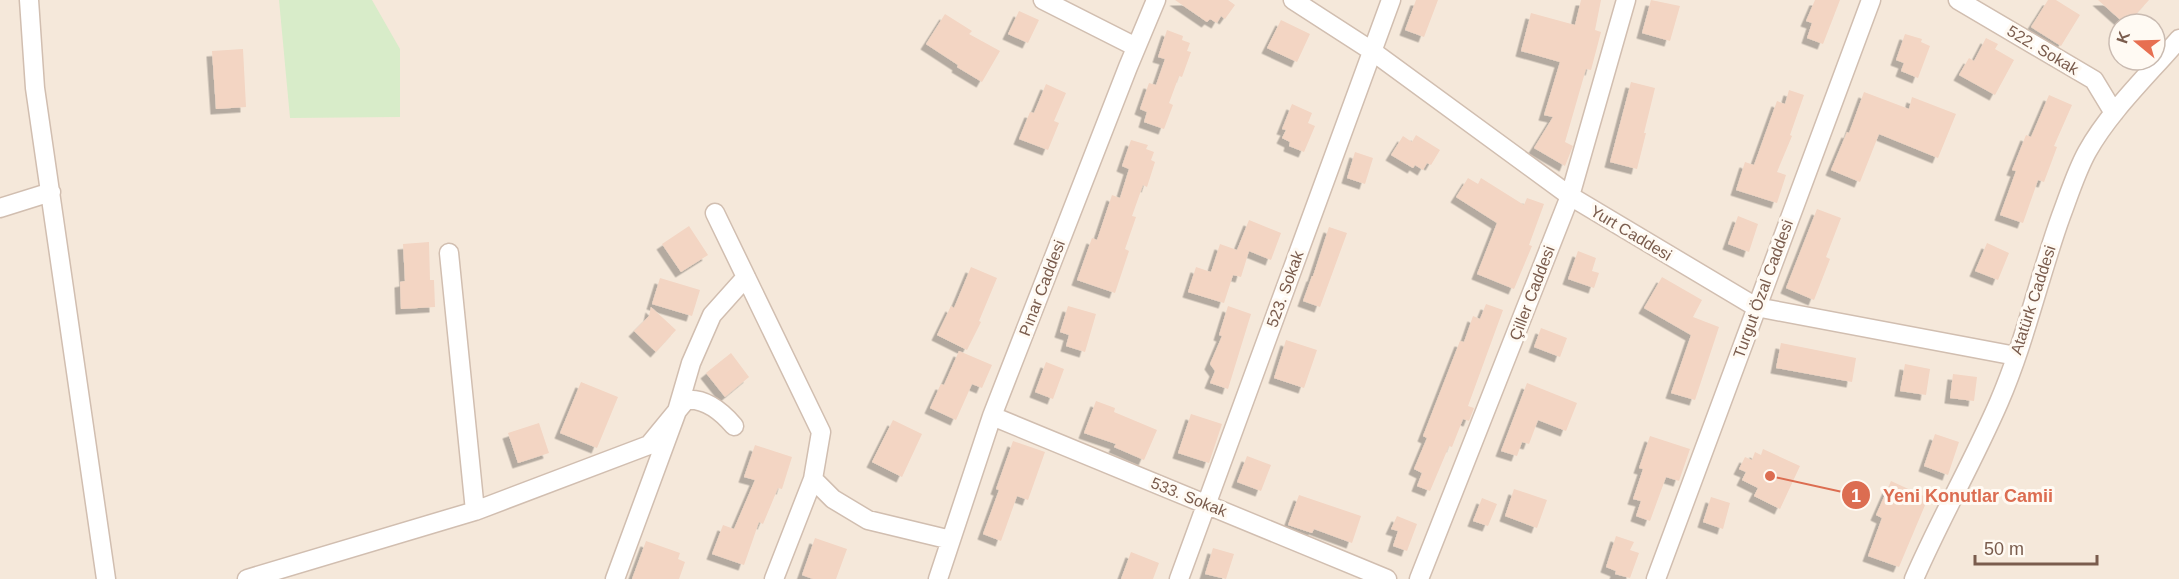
<svg xmlns="http://www.w3.org/2000/svg" width="2179" height="579" viewBox="0 0 2179 579" font-family="Arial,sans-serif">
	<style>
		.residential { fill: #f5e8da; fill-rule: evenodd }
		.green { fill: #d8ecc9 }
		.building { fill: #f3d5c3; filter: url(#shadow) }
		.lines { fill: none; stroke-linecap: round; stroke-linejoin: round }
		.minor-casing { stroke: #d1beb0; stroke-width: 21 }
		.minor { stroke: #fff; stroke-width: 18 }
		.labels { text-anchor: middle; dominant-baseline: central; stroke-width: 6; stroke-linejoin: round; paint-order: stroke }
		.street-label { font-size: 16px; fill: #7a5c4d; stroke: #fffaf3 }
		.leader { fill: none; stroke: #dc6d51; stroke-width: 2 }
		.callout-dot { fill: #dc6d51; stroke: #fffaf3; stroke-width: 2 }
		.mark-label { font-size: 18px; text-anchor: middle; font-weight: bold; fill: #fff }
		.callout-label { font-size: 18px; text-anchor: middle; font-weight: bold; fill: #dc6d51; stroke: #fffaf3; stroke-width: 6; stroke-linejoin: round; paint-order: stroke }
	</style>
	<defs>
		<filter id="shadow"><feDropShadow dx="-5.5" dy="5.5" stdDeviation="0" flood-color="#0004"/></filter>
	</defs>
	<rect width="100%" height="100%" fill="#fdf6ec"/>
	<path class="residential" d="M0 0H2179V579H0ZM2119 24H2155V60H2119Z"/>
	<path class="green" d="M279 0H372L400 49V117L290 118Z"/>
	<path class="building" d="M1175 0H1228L1235 5 1225 19 1221 16 1217 23 1210 19 1207 22Z
		M1416 0H1438L1424 37 1405 30Z
		M1581 0H1601L1595 30 1601 32 1591 70 1586 69 1565 142 1573 146 1565 166 1534 148 1553 117 1544 115 1560 62 1521 51 1531 13 1575 25Z
		M1651 0 1680 6 1670 41 1642 33Z
		M1815 0H1840L1823 44 1807 38 1812 23 1806 21Z
		M2048 0H2056L2080 15 2061 46 2031 27Z
		M2098 0H2149L2127 24H2125Z
		M1019 11 1039 20 1028 43 1008 34Z
		M945 14 972 31 969 34 1000 51 982 82 957 67 958 65 926 44Z
		M1281 20 1310 34 1297 62 1267 48Z
		M1167 30 1183 36 1182 40 1190 43 1187 51 1191 52 1182 77 1179 76 1169 103 1173 105 1164 129 1144 122 1147 112 1140 109 1149 83 1156 85 1165 59 1158 57Z
		M1905 34 1922 39 1921 42 1930 46 1918 78 1901 71 1904 63 1896 60Z
		M1986 38 1998 44 1995 49 2014 60 1995 95 1959 75 1969 58 1974 61Z
		M243 49 246 107 216 109 212 51Z
		M1631 82 1655 88 1644 133H1646L1637 169 1610 162Z
		M1046 84 1066 93 1054 121 1059 123 1048 150 1019 139 1030 112 1034 113Z
		M1789 90 1804 95 1790 135 1792 136 1777 172 1786 175 1777 203 1736 190 1745 162 1754 165 1777 101 1785 104Z
		M1864 92 1909 109 1912 97 1956 114 1938 158 1879 134 1860 182 1831 170 1847 132 1849 133Z
		M2049 95 2072 105 2054 146 2057 147 2044 182 2038 180 2023 223 2000 215 2016 171 2012 170 2026 135 2031 137Z
		M1292 104 1312 113 1308 123 1315 126 1304 152 1289 146 1290 142 1282 138 1286 130 1282 129Z
		M1416 135 1440 150 1431 165 1427 163 1423 170 1415 165 1413 168 1391 155 1403 136 1412 142Z
		M1131 140 1148 145 1146 149 1154 152 1151 160 1155 162 1147 187 1143 185 1132 216 1136 217 1125 249 1129 251 1115 293 1077 280 1092 238 1097 240 1112 195 1120 198 1129 169 1122 166Z
		M1355 152 1373 158 1365 184 1347 178Z
		M1468 178 1478 184 1481 178 1524 205 1527 198 1544 204 1529 245 1532 246 1514 289 1477 274 1497 223 1456 197Z
		M1817 209 1841 218 1826 257 1830 259 1814 300 1786 288Z
		M1738 216 1758 224 1749 252 1728 244Z
		M1249 220 1281 233 1271 260 1249 251 1241 277 1233 275 1224 303 1188 292 1196 267 1211 272 1220 244 1237 250Z
		M689 226 708 255 681 272 662 244Z
		M1329 227 1347 233 1320 307 1303 301 1312 276H1313Z
		M429 242 430 280H434L435 307 401 309 400 282 405 281 403 244Z
		M1987 243 2009 253 1998 280 1975 271Z
		M1578 251 1596 258 1592 271 1599 273 1594 288 1568 279Z
		M971 267 997 278 979 321 981 322 967 350 937 335 951 306 954 308Z
		M1662 277 1702 300 1693 317 1719 327 1695 400 1671 393 1691 335 1644 308Z
		M660 278 700 290 692 316 652 304Z
		M1486 304 1503 310 1468 406 1474 408 1469 421 1463 419 1452 447 1449 446 1430 491 1417 486 1422 473 1414 469 1427 438 1423 436 1460 341 1464 342 1473 316 1480 319Z
		M1068 306 1096 314 1085 352 1066 346 1069 335 1060 332Z
		M1228 306 1251 314 1228 389 1210 383 1215 371 1210 364 1222 336 1219 335Z
		M651 307 676 330 656 352 634 331 649 316Z
		M1541 328 1567 338 1560 357 1534 347Z
		M1286 340 1317 350 1304 388 1274 378Z
		M1781 343 1856 358 1852 382 1776 368Z
		M959 351 992 365 982 388 972 384 956 420 930 408 941 384 944 385Z
		M731 353 749 377 725 397 706 373Z
		M1046 362 1064 369 1053 399 1035 392Z
		M1905 364 1930 369 1926 395 1900 391Z
		M1953 374 1977 377 1974 401 1950 398Z
		M581 382 618 397 597 448 560 433Z
		M1527 383 1577 403 1566 431 1538 420 1529 444 1522 442 1517 456 1501 451Z
		M1096 401 1115 408 1114 412 1157 430 1144 460 1114 447 1116 444 1084 433Z
		M1191 414 1222 424 1209 463 1178 453Z
		M893 420 922 434 902 477 872 462Z
		M539 423 549 453 518 463 508 433Z
		M1935 434 1959 442 1948 475 1924 466Z
		M1650 436 1690 449 1679 481 1666 477 1650 521 1636 516 1641 501 1633 499 1643 469 1639 468Z
		M1013 441 1045 452 1028 500 1017 496 1001 541 983 534 999 490 996 489Z
		M755 445 792 457 782 489 778 488 763 524 759 522 744 565 712 554 723 525 734 529 755 480 744 477Z
		M1763 449 1800 466 1780 509 1754 496 1758 488 1742 480 1746 472 1739 469 1745 457 1752 460 1755 452 1761 455Z
		M1247 456 1271 465 1261 491 1237 482Z
		M1891 481 1928 498 1899 567 1868 556 1882 518 1876 515Z
		M1514 489 1547 500 1537 528 1505 516Z
		M1299 495 1361 516 1352 543 1314 529 1312 533 1288 525Z
		M1711 497 1730 503 1723 529 1703 522Z
		M1482 498 1497 504 1488 526 1473 521Z
		M1397 516 1417 524 1407 551 1393 546 1398 531 1391 529Z
		M1616 536 1634 542 1630 550 1639 553 1630 578 1615 574 1616 571 1606 567Z
		M815 538 847 549 836 579H813L802 575Z
		M646 541 680 553 678 559 685 562 679 579H632Z
		M1213 548 1234 554 1226 579 1205 574Z
		M1131 552 1159 563 1153 579H1121Z"/>
	<g class="lines">
		<defs>
			<path id="minor" d="M29 0 35 88 106 579
				M1043 0 1136 47
				M1293 0 1372 51 1570 196 1756 307 2016 356
				M1958 0 2094 80 2114 113
				M0 208 51 192
				M715 213 821 432 813 479 774 579
				M449 253 475 511
				M992 416 1387 579
				M813 479 833 499 868 520 951 540
				M247 579 475 511 649 445 686 400C705 398 722 412 734 426
				M615 579 677 411 691 363 712 315 746 277
				M938 579 992 416 1128 67 1156 0
				M1179 579 1391 0
				M1419 579 1570 196 1626 0
				M1656 579 1871 0
				M1914 579C1940 519 1973 462 1999 402 2025 342 2039 277 2061 216 2069 195 2076 172 2087 152 2109 112 2149 74 2179 39"/>
		</defs>
		<use href="#minor" class="minor-casing"/>
		<use href="#minor" class="minor"/>
	</g>
	<g class="labels">
		<g class="street-label">
			<text transform="translate(2043 50) rotate(31)">522. Sokak</text>
			<text transform="translate(1631 233) rotate(31)">Yurt Caddesi</text>
			<text transform="translate(1042 288) rotate(-69)">Pınar Caddesi</text>
			<text transform="translate(1285 289) rotate(-70)">523. Sokak</text>
			<text transform="translate(1763 289) rotate(-70)">Turgut Özal Caddesi</text>
			<text transform="translate(1532 293) rotate(-69)">Çiller Caddesi</text>
			<text transform="translate(2033 300) rotate(-72)">Atatürk Caddesi</text>
			<text transform="translate(1189 497) rotate(22)">533. Sokak</text>
		</g>
	</g>
	<path class="leader" d="M1770 476L1856 495"/>
	<g class="callout-dot">
		<circle cx="1770" cy="476" r="6"/>
		<circle cx="1856" cy="495" r="15"/>
	</g>
	<g class="mark-label">
		<text x="1856" y="502">1</text>
	</g>
	<g class="callout-label">
		<text x="1968" y="502">Yeni Konutlar Camii</text>
	</g>
	<g transform="translate(2137 42) rotate(289)"><circle r="28" fill="#fffaf3" stroke="#cabbb1" stroke-width="1.5"/>
	<path d="M0-4.5L10 22L0 15L-10 22Z" fill="#e76f51"/>
	<text y="-9" font-size="16" font-weight="bold" text-anchor="middle" fill="#7a5c4d">K</text>
	</g>
	<path d="M1975 555v9h122v-9" fill="none" stroke="#7a5c4d" stroke-width="3"/>
	<text x="1984" y="555" font-size="18" fill="#7a5c4d" stroke="#fffaf3" stroke-width="4.5" paint-order="stroke">50 m</text>
</svg>
